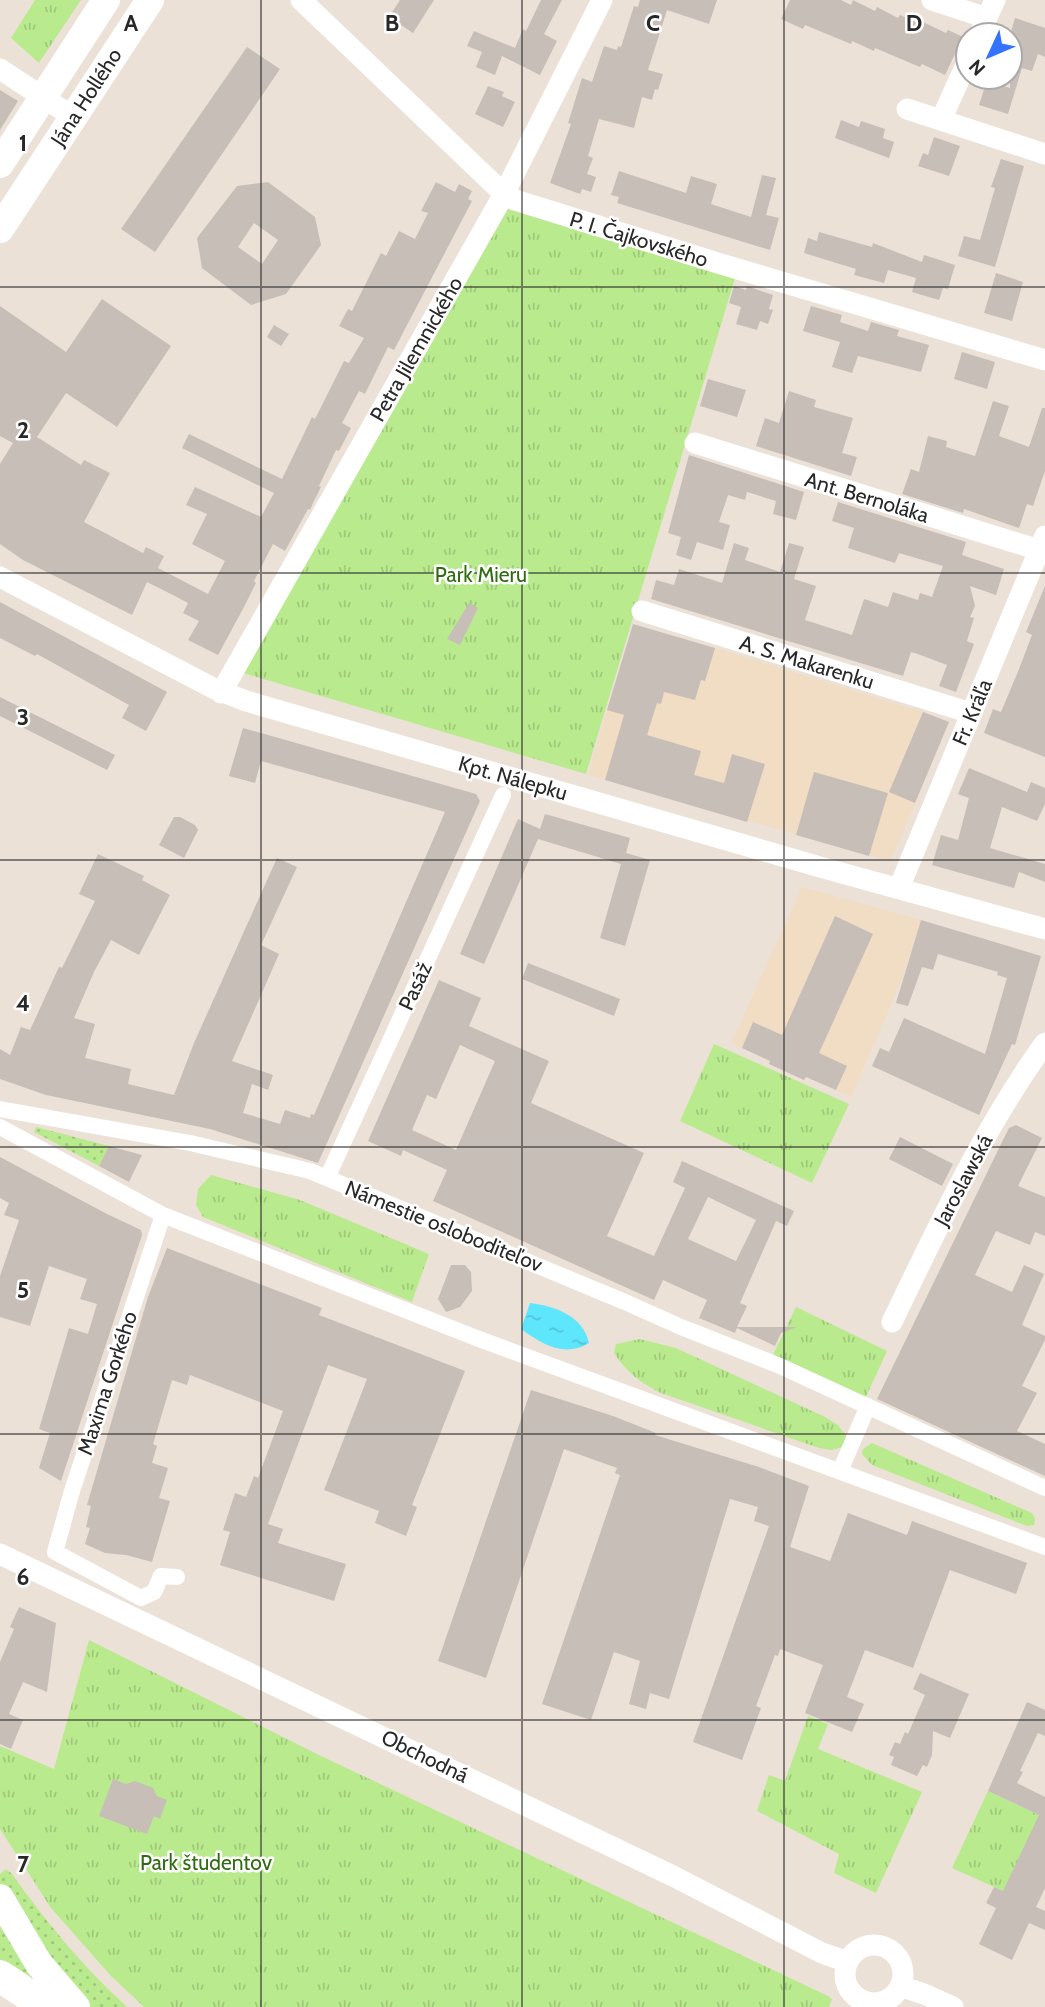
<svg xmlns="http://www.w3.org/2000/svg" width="1045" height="2007" viewBox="0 0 1045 2007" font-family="Cabin,sans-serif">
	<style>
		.education { fill: #f1dcc4 }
		.grass { fill: url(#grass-dots) }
		.park { fill: url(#park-tufts) }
		.water { fill: url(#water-ripples) }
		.building { fill: #c7beb8; fill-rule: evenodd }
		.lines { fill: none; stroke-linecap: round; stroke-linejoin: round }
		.pedestrian { stroke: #fff; stroke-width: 16 }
		.minor { stroke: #fff; stroke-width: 21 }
		.tertiary { stroke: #fff; stroke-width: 28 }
		.secondary { stroke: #fff; stroke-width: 32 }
		.grid { fill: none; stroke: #282828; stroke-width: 2; stroke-opacity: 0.55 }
		.labels { text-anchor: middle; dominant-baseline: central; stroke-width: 5; stroke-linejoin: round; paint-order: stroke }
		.street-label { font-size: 21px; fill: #282828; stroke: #fff }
		.park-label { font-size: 21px; fill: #306c11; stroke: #fff }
		.grid-label { font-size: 23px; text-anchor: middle; font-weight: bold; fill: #282828; stroke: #fff; stroke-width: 5; stroke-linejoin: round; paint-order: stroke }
	</style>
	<defs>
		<pattern id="grass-dots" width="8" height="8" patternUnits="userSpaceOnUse" patternTransform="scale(1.75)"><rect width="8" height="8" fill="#b9ea8d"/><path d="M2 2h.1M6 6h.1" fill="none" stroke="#9fc97a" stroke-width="1.8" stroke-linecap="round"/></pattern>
		<pattern id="park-tufts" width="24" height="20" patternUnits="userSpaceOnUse" patternTransform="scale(1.75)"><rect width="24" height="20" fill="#b9ea8d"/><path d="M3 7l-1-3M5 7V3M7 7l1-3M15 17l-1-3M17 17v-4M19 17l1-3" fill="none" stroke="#9fc97a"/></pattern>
		<pattern id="water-ripples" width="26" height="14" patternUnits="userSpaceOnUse" patternTransform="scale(1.75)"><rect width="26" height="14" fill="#5de6fc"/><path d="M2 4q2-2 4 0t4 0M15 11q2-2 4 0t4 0" fill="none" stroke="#51c5d8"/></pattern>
	</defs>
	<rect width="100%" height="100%" fill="#ece1d7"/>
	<path class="education" d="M715 648 923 712 949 722 891 861 588 775 613 689Z
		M802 887 921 920 900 984 851 1097 806 1077 804 1080 769 1064 770 1061 731 1043Z"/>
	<path class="grass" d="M36 1127 109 1146 99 1166 34 1132Z
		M6 1869 12 1874C47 1923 83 1967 127 2007H85L26 1930 0 1883V1874Z
		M0 1912 47 1987 0 1967Z"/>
	<path class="park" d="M35 0H81L39 63 11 38Z
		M508 209 735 278 586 774 243 673Z
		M714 1044 849 1104 812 1183 680 1121Z
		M211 1175 300 1200 429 1254 412 1302 203 1217 196 1205 198 1189Z
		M796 1307 887 1351 865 1399 773 1355Z
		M640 1339 676 1348 825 1417 838 1425 847 1437 843 1447 832 1450 819 1448 661 1393C641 1383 626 1372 614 1353L616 1344Z
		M872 1443 1032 1513 1035 1519 1034 1525 1027 1526 872 1465 862 1454 863 1449Z
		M89 1640 319 1755 828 1996 832 1999 829 2007H144L111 1976 51 1908 0 1829V1746L54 1769Z
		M808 1716 828 1724 818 1749 922 1792 876 1893 834 1873 839 1854 757 1811 769 1775 785 1781Z
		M988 1791 1045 1818 1003 1891 952 1868Z"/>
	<path class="water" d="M530 1303C555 1306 583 1316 589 1343 564 1358 542 1344 521 1329Z"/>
	<path class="building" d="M400 0H434L413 33 389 17Z
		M541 0H562L544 34 557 41 540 75 502 56 495 75 476 67 482 52 467 46 474 31 515 48 523 29 526 31Z
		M640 0H717L709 24 667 10 648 70 663 74 658 90 655 89 652 100 642 97 634 128 599 119 588 156 593 158 587 174 596 177 591 192 582 189 580 194 550 183 571 124 568 123 582 78 592 82 604 46 617 50 618 46 621 47 634 6 638 7Z
		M790 0H841L851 5 853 0 875 11 877 7 898 18 900 15 922 25 923 22 946 33 948 30 963 37 945 75 922 64 920 67 875 48 874 51 852 41 851 44 805 25 803 29 781 19Z
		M1015 18 1045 28V57L1038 54 1032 71 1022 68 1008 114 979 105 987 80 1010 88V35Z
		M247 47 280 69 155 252 121 229Z
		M488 86 504 92 502 96 515 102 503 127 475 114Z
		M0 90 18 101 0 130Z
		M841 120 859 127 861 121 885 129 883 138 894 142 889 158 835 138Z
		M934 137 960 146 949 176 918 166 923 153 928 155Z
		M1001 159 1024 166 995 267 958 256 964 236 980 240 995 188 991 187Z
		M619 171 686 193 691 176 717 184 711 204 751 217 762 175 776 178 766 215 779 218 770 250 617 203 619 197 611 195Z
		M268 182 315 217 321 245 286 294 251 305 202 268 197 238 237 186ZM254 223 278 240 262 264 238 247Z
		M436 182 455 192 459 184 472 191 468 199 472 201 394 350 388 347 365 394 359 391 342 423 351 428 339 451 336 450 319 486 321 487 313 503 310 510 308 509 285 551 273 544 254 581 256 583 244 607 218 655 188 640 199 621 183 613 188 603 171 594 147 582 132 615 23 560 0 544V464L13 443 0 436V306L66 352 102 299 171 346 117 427 66 393 37 437 81 465 84 460 110 473 84 522 143 553 146 547 164 556 158 568 208 594 225 561 192 544 207 514 186 505 195 487 261 517 274 493 182 448 189 434 282 479 312 417 315 419 344 361 349 363 364 338 339 326 348 309 352 311 381 253 386 256 399 231 415 239 428 213 421 211Z
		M819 232 872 247 873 243 922 262 924 255 955 265 948 289 943 288 939 300 912 292 916 278 888 270 884 283 854 275 856 269 804 253 808 238 817 241Z
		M996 273 1023 282 1012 321 984 313Z
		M734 286 746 290 747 286 773 295 769 309 773 310 768 324 760 321 757 330 736 324 741 307 729 303Z
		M811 306 842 315 840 322 868 331 871 322 899 330 897 336 929 345 921 372 858 356 852 373 832 367 840 342 803 331Z
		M274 325 289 334 281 346 267 337Z
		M962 352 995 362 987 389 954 379Z
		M708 379 746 390 737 417 700 406Z
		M789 391 816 400 814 407 853 418 842 453 857 457 851 476 756 446 765 418 779 423Z
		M993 401 1009 406 999 436 1029 447 1042 408H1045V471L1033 506 1027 504 1019 528 964 509 963 513 902 494 911 469 919 472 928 436 947 441 946 447 975 456Z
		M689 455 804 492 796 520 773 514 776 501 747 492 745 500 728 495 719 522 730 525 723 550 697 542 691 560 676 555 681 537 668 533Z
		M838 502 966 542 962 555 1004 569 996 595 970 586 975 606 970 617 974 618 967 641 974 644 956 692 939 686 947 665 915 653 911 652 903 676 651 599 656 580 674 585 679 569 722 583 734 543 749 548 745 560 780 572 789 543 804 547 794 579 816 586 805 620 852 635 864 599 888 607 893 592 918 600 920 593 932 597 943 566 899 553 895 563 848 548 854 528 832 521Z
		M1045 586V757L984 733 993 709 1001 712 1019 669 1032 635 1026 632Z
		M0 602 167 692 146 731 122 718 129 705 37 654 35 656 0 638Z
		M469 603 478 608 460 645 447 639Z
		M633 624 715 648 705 681 701 680 695 700 664 692 661 704 657 703 647 735 701 751 694 775 724 783 732 754 765 764 747 822 605 780 624 715 607 710Z
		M0 697 115 755 107 770 0 716Z
		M923 712 949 722 915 803 889 792Z
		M243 728 469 792 476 794 480 801 318 1163 210 1129 46 1095 0 1079V1049L10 1055 21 1027 30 1030 59 967 62 968 95 901 79 894 98 854 144 876 142 880 170 895 139 955 111 940 94 972 74 1018 95 1024 85 1058 131 1069 128 1084 174 1095 194 1043 277 858 297 867 261 945 279 954 232 1061 273 1075 268 1090 252 1084 243 1113 280 1124 285 1110 310 1118 311 1114 314 1115 445 812 261 761 255 783 229 776Z
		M969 768 1027 792 1031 782 1045 788V804L1037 821 1002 807 990 848 1045 864V882L1019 872 1014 888 932 865 941 835 958 840 969 798 958 794Z
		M814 772 888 793 869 856 796 835Z
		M545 814 630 838 626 853 650 860 625 946 600 938 621 864 538 839 484 964 460 954 518 819 540 829Z
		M174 817H180L195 825 198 830 184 858 159 845Z
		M835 916 873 934 819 1053 847 1066 836 1090 806 1077 804 1080 769 1064 770 1061 742 1048 753 1022 782 1035Z
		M921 920 1041 956 1015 1045 1012 1044 979 1115 872 1066 880 1048 889 1052 904 1018 985 1054 1007 978 997 975 998 972 938 954 933 970 922 967 908 1006 896 1003Z
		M528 963 620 999 614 1016 522 979Z
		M439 980 481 998 469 1026 549 1061 531 1103 644 1153 607 1236 654 1256 685 1188 673 1182 682 1161 794 1211 787 1226 776 1221 740 1303 747 1306 737 1327H797L781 1333 775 1346 737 1328 735 1333 699 1318 707 1300 663 1280 654 1300 433 1201 447 1170 403 1150 401 1156 368 1141ZM460 1045 495 1061 456 1150 412 1130 427 1095 436 1099ZM708 1197 756 1220 736 1261 688 1239Z
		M1016 1125 1042 1138 1018 1186 1045 1197V1236L1035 1232 1030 1245 996 1231 975 1275 1012 1292 1024 1265 1044 1274 1022 1325 1045 1336V1340L1022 1386 1037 1393 1017 1431 1045 1444V1476L877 1399 1001 1144 1009 1128Z
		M900 1137 953 1164 942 1186 889 1159Z
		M109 1146 142 1155 129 1182 99 1166Z
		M0 1157 107 1214 141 1230 142 1235 61 1481 39 1468 50 1433 39 1429 69 1328 88 1334 97 1304 80 1299 87 1279 49 1266 30 1326 0 1317V1276L19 1220 4 1215 9 1203 0 1198Z
		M167 1248 322 1308 319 1315 465 1371 412 1505 417 1507 406 1536 375 1523 379 1511 324 1490 367 1379 328 1365 268 1524 283 1529 278 1543 346 1564 334 1601 220 1565 230 1532 223 1530 235 1493 246 1497 254 1476 258 1478 283 1411 190 1375 187 1385 172 1380 153 1444 157 1446 152 1463 168 1468 159 1498 170 1501 152 1562 126 1555 105 1553 85 1544 90 1528 86 1527 91 1506 87 1505 148 1297Z
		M451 1265H465L471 1272 472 1291 460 1307 446 1312 438 1299Z
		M531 1390 613 1416 656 1433 655 1435 759 1467 809 1486 790 1547 830 1561 848 1513 907 1535 912 1521 1027 1563 1016 1594 950 1570 913 1668 865 1650 847 1697 864 1704 852 1732 805 1713 823 1665 780 1649 778 1656 775 1655 756 1706 761 1708 742 1760 693 1742 769 1526 754 1521 758 1507 730 1499 669 1699 650 1693 646 1709 629 1704 640 1661 614 1652 591 1720 542 1704 620 1475 615 1473 617 1468 564 1449 486 1678 438 1661Z
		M19 1607 56 1623 47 1692 23 1682 9 1714 23 1720 11 1749 0 1744V1662L14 1629 10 1627Z
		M920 1673 969 1694 950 1738 933 1731 932 1755 927 1767 923 1765 917 1776 891 1765 894 1757 889 1755 895 1742 900 1744 905 1732 908 1734 925 1695 913 1689Z
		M1027 1702 1045 1710V1736L1038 1733 1020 1771 1023 1772 1017 1783 1045 1797V1888L1036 1907 1045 1911V1930L1029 1923 1012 1960 979 1944 996 1908 986 1903 994 1887 1003 1891 1039 1815 988 1791Z
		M113 1779 126 1784 135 1781 153 1788 157 1796 167 1800 160 1819 154 1816 147 1834 99 1816Z"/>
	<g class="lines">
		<path class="pedestrian" d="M0 1109 190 1143 310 1171 625 1302 681 1327 780 1366 1045 1488
			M0 1127 163 1215 479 1339 1045 1547
			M327 1178 503 795
			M163 1215 72 1491 55 1552 141 1598 154 1592 161 1576 177 1577
			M840 1471 868 1406"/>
		<path class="minor" d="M301 0 504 194 515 200 721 264 1045 360
			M932 0 987 18
			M979 35 995 0
			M0 69 73 117
			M907 109 1045 154
			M941 120 968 60
			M695 443 1039 550
			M0 577 213 688 246 701 820 867 1045 929
			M642 611 971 713
			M221 693 504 194 602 0
			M899 888 1045 536
			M892 1322C938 1227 983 1129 1045 1043
			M0 1554 673 1876 822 1953 848 1962
			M845 1974a29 29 0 1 1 58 0a29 29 0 1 1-58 0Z
			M900 1986 924 1994 953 2007"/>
		<path class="tertiary" d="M0 164 106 0
			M0 229 150 0
			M0 1898 39 1964 76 2007"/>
		<path class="secondary" d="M0 1976 47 2007"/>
	</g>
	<path class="grid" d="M261 0V2007M522 0V2007M784 0V2007M0 287H1045M0 573H1045M0 860H1045M0 1147H1045M0 1434H1045M0 1720H1045"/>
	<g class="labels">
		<g class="street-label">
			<text transform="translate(86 97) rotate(-57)">Jána Hollého</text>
			<text transform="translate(639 239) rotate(17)">P. I. Čajkovského</text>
			<text transform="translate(416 349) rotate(-60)">Petra Jilemnického</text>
			<text transform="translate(867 497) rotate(17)">Ant. Bernoláka</text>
			<text transform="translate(807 662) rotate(17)">A. S. Makarenku</text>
			<text transform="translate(972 712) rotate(-67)">Fr. Kráľa</text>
			<text transform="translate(513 778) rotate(16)">Kpt. Nálepku</text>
			<text transform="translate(415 986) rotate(-65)">Pasáž</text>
			<text transform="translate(963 1180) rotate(-62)">Jaroslawská</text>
			<text transform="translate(444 1226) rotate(22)">Námestie osloboditeľov</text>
			<text transform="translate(107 1383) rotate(-72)">Maxima Gorkého</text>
			<text transform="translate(425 1756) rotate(26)">Obchodná</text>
		</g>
		<g class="park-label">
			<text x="481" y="574">Park Mieru</text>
			<text x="206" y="1862">Park študentov</text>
		</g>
	</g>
	<g class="grid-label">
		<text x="131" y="31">A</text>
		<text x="392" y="31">B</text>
		<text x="653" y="31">C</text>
		<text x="914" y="31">D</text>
		<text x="23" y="151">1</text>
		<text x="23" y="438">2</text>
		<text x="23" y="725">3</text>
		<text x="23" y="1011">4</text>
		<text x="23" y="1298">5</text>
		<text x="23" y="1585">6</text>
		<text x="23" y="1872">7</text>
	</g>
	<g transform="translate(989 56) rotate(226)"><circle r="33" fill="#ffffff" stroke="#a9a9a9" stroke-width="2"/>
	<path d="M0-5L12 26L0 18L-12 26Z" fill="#3273ff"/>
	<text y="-10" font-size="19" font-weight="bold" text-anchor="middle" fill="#282828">N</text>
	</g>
</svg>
